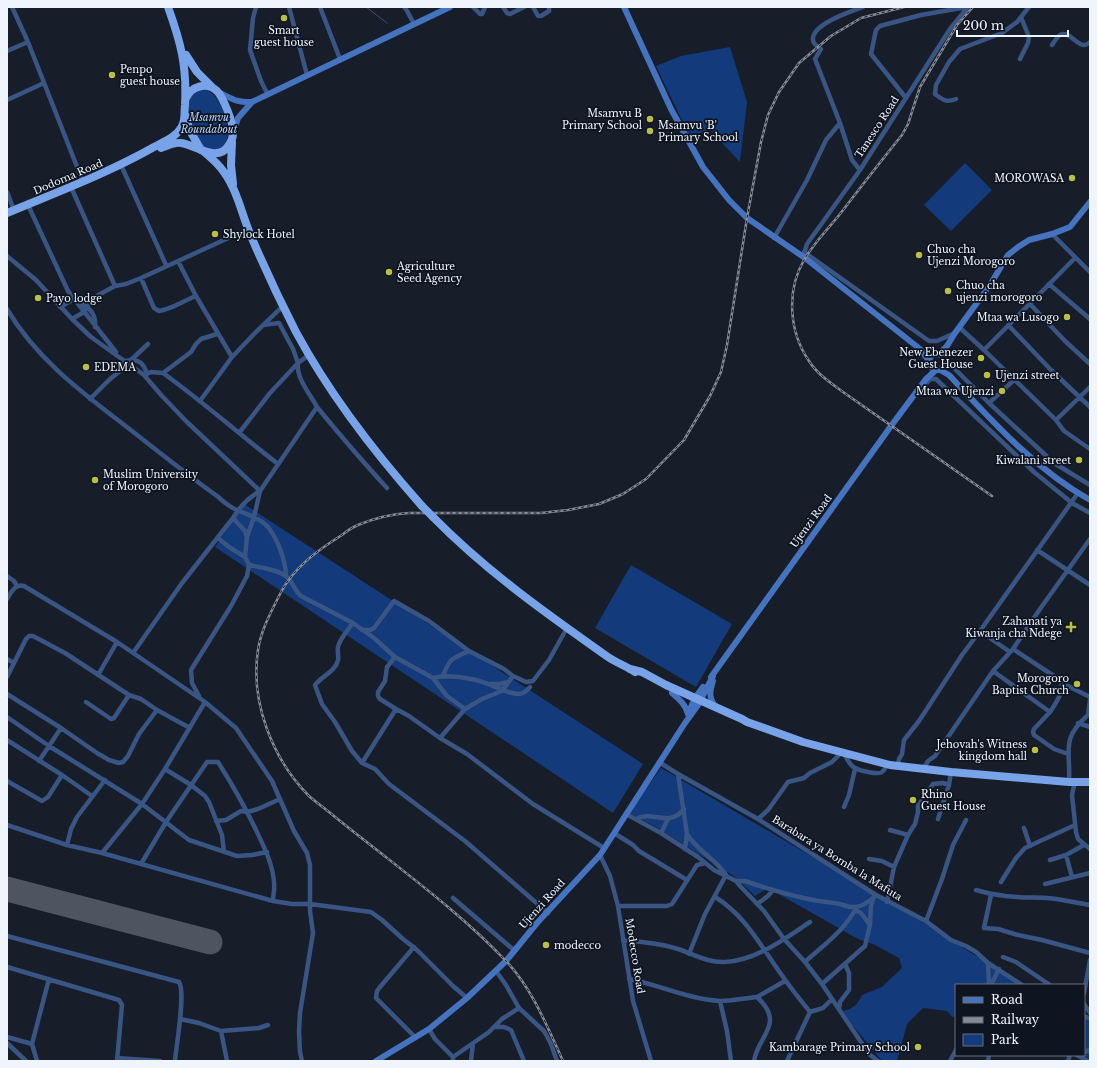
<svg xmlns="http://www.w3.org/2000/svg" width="1097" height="1068" viewBox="0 0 1097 1068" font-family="'Libre Baskerville',serif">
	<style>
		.green { fill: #133a7a }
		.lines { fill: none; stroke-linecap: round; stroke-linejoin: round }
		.stream { stroke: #48496d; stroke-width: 1 }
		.runway { stroke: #4e5560; stroke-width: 25 }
		.street { stroke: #385584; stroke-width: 4.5 }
		.secondary { stroke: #4573bf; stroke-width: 6 }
		.highway { stroke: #78a3e9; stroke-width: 8 }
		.rail-casing { stroke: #868c97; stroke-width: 2.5 }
		.rail { stroke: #0e1520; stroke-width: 1; stroke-dasharray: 3; stroke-linecap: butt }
		.highway-bridge { stroke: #78a3e9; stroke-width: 8 }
		.poi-dot { fill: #bdbf43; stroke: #0e1520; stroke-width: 1.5 }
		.labels { text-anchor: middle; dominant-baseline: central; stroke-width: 3.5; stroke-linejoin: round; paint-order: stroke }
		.poi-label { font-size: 10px; fill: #eff4fd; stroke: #0e1520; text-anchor: start }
		.park-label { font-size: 10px; font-style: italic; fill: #b9d2fb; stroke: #0e1520 }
		.street-label { font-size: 10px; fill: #eff4fd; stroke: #0e1520 }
	</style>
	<rect width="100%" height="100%" fill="#171e2a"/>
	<path class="green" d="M730 47 747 102 740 162 711 131 689 135 656 66 681 56Z
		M197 90C201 90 205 89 209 91 221 97 231 128 227 140 225 145 221 148 216 151 212 150 207 149 204 147 192 140 189 113 188 101Z
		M965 163 992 190 951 231 924 205Z
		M244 504 643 764 613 813 215 547Z
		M631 565 732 624 696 687 595 628Z
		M661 768 925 923 1021 985H956V1016L952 1017 947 1011 923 1008 907 1024 897 1061H882L850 1022 843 1011C853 1009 858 1004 862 995L882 987 902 968 899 958 875 945 858 939 768 888 755 896 735 877 658 828 629 813Z
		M1084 1018 1090 1022V1059L1083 1055Z"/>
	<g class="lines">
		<path class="stream" d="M366 7 387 23"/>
		<path class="runway" d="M7 889 210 942"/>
		<path class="street" d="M12 7 28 42 83 182
			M256 7 253 18 250 50 261 81 268 95
			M289 7 307 75
			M320 7 340 59
			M404 7 406 9 414 24
			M473 7 480 14H482L485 7
			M503 7 507 13 510 14 524 7
			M533 7 538 16H541L549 11V7
			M1052 45C1054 42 1057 37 1060 35 1071 29 1079 53 1090 42
			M7 51 28 42
			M1020 59 1028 43 1029 37 1021 17 1029 7
			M906 98 871 54 876 30 880 26 921 15 967 7
			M956 99C946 103 943 100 935 94L936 85 949 62 960 49 1002 33 1017 22 1021 17
			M7 100 44 83
			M121 165 166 265
			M860 170 852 160 840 123 815 59 821 49C818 47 813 44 813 40 811 24 852 11 863 7
			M71 187 115 286
			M7 192 14 210
			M28 205 68 291 116 352
			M1052 234 1090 272
			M774 238 807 180 826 140 840 123
			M804 252 929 341H937L955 333
			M7 256 36 280 72 319 91 337 144 375 162 396 187 422 260 491 254 517 247 537 245 557
			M803 257 807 244 860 170 950 29 968 7
			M178 261 196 296 232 357
			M141 278 154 308 159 311C172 309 183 301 196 296
			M1049 284 1090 319
			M1030 304 1065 341 1090 364
			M60 307 74 299C86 305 97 312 95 327
			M7 309C35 357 80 391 123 424 154 448 185 473 217 496 223 501 229 507 237 510 248 515 260 518 268 527 278 540 285 559 286 575
			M72 319 84 312 93 298 115 286 126 284 141 278 248 229
			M1009 326 1051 370 1090 407
			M959 327 984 350 1056 420 1064 431 1090 449
			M984 350 1075 258
			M131 360C141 360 144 365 147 374
			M953 367 989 403 1054 463 1090 485
			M163 373C202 401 239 434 278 464
			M144 375 151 372 163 373 191 352 196 344 201 339 217 334
			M924 386 930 379H936L1034 472 1072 503 1090 513
			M90 399 109 380 120 371 126 361 131 360 148 344
			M200 401 232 357 254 334 283 306
			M989 403 1014 380
			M317 407C340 435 363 462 387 488
			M1056 420 1090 387
			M239 433 270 393 298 363 293 349 279 323 263 325
			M233 518 245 531 247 537
			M218 538 229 547 245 557 249 565C259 567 281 570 288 578 293 583 295 591 301 596L353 623 374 638 395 657 433 678 447 696 465 709
			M1037 550 1090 585
			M7 576 14 581 17 586
			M7 599C11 593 15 583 24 586L117 642 205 702 236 728 272 781 294 831 307 853 310 865V911L313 933 300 1013 299 1031 300 1052 302 1061
			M353 623C348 630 340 638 338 647 337 651 339 656 338 660 336 671 322 676 315 685L322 704 335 722 352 751 362 763 375 769 389 784 465 841 548 913
			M362 630H370L374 628 394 601 429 621 469 651 504 669 513 676
			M980 631 1010 652
			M1013 649 1060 680C1066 690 1055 704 1050 712
			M133 653 182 583 233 518C240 506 248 498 260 491L317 407C310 394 296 378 298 363L309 355
			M395 657 387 667 385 681 378 692V696L380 699 396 709
			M7 659 14 663 26 639 29 636H33L65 653 129 695 141 699 157 710 190 728
			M993 671 1050 712 1034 729 1033 732 1034 735 1054 749 1068 754
			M98 675 117 642
			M443 676C449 659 452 658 469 651
			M7 677 14 663
			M433 678C447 674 474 678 488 684 496 687 514 697 523 693 526 692 528 689 530 687
			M1062 683 1090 697
			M490 684H499L508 682
			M7 694 61 728 97 753 109 760 119 763 123 762 128 756 139 734 157 710
			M199 696 192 683 191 670 231 606 247 576 249 565
			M86 702 111 719 114 718 129 695
			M7 717 49 746 142 804 189 840 237 856 252 855 267 852
			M1078 723 1090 727
			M440 738 465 709 482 699 502 691 513 676 526 682 533 681 549 660 567 628
			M7 740 62 775 92 796
			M844 753C847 759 849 765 855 768 860 771 879 775 882 772 885 770 886 767 887 764
			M39 761 61 728
			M659 762 678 774 758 819 876 895 926 921 951 940 966 946 976 952 988 963 1022 985
			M362 763 396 709 409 716 440 738 467 754 533 804 604 848
			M898 766 899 759 902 754 904 740 919 721 962 655 980 631 1078 493
			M165 769 191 785 205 796 209 802 222 835 224 852
			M923 769 928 761 935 756 993 671 1013 649 1040 609 1090 539
			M678 774 687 834 685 849
			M7 781 42 801 48 797 62 775
			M1075 781 1072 795 1076 832 1078 839 1090 849
			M1069 782C1071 752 1060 739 1088 715L1090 700
			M844 807 849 795 855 769
			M626 814 661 833 698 857 714 870 736 881 741 887 764 911 784 939 805 962 822 984 869 1054 878 1061
			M636 819C653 810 669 828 684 809
			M758 819 768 810 788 782 804 778 810 773 832 762 841 753
			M938 819 949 785 951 772
			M216 821 226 820 241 811 247 812 258 809 280 799
			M7 825 67 845 102 853 273 901 292 904H310L371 912 382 920 403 939 417 950 453 986 467 998
			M1024 828 1030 846
			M890 830 908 835
			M614 833 633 845 639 851 687 880
			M661 833 668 819
			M687 834C697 851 716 859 726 875L705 914 689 954
			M67 845 71 829 77 817 105 780
			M102 853 142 804 165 769 205 702
			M600 855 610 876 618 906 633 1001 651 1061
			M1066 855 1072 877
			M869 859 882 861 894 867
			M1050 860 1066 855 1084 845
			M141 864 166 822 207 762H218C232 784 245 807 256 830 264 847 273 864 274 883 275 889 273 895 273 901
			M736 881H745C774 891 803 900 834 903 840 903 846 907 852 907 860 908 871 901 876 895
			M1001 882 1016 858 1025 848 1075 825
			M1045 884 1090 873
			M976 890C1001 898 1021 897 1047 898 1061 899 1076 903 1090 905
			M991 895 984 928 998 929 1018 935 1042 940 1090 953
			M715 897C747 916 764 952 786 981 793 991 802 1002 810 1012L787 1061
			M453 898 515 951
			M887 902 894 867 908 835 915 824 918 812V806L933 784 943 783 949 785
			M757 904 768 896 773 890
			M618 906H667L672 904 697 865 705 863
			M855 910 861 913 870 925
			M926 921 942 879 953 845 966 820
			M7 936 179 982C186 992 176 1047 175 1061
			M623 940C641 942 660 943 678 949 693 954 708 963 725 962 757 960 784 939 810 922
			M414 947 380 987 377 991 376 998 416 1038
			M1003 957 1016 962 1050 985
			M805 962C826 943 843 932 857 907
			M988 963 989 985
			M7 967 119 1000 122 1005 117 1061
			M496 971 506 985 519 1008 544 1031 551 1044 557 1061
			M629 979C660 985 688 999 720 1001 732 1001 745 998 757 997 786 1024 758 1035 754 1061
			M822 984 865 946 870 925 871 906 873 899
			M991 985 999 969
			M1084 993 1090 960
			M757 997 785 981
			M720 1001 727 1031 731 1061
			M1084 1004 1090 1013
			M839 1009 840 1002 849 990V973L845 964
			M810 1012 823 1008 829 1002 833 1000
			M1084 1016 1090 1019
			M180 1019 199 1023 221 1031 259 1028 268 1025
			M495 1027H504L511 1030 524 1061
			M429 1029 435 1039 453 1057
			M221 1031 227 1061
			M7 1037 32 1044
			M7 1043 26 1061
			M1084 1052 1090 1050
			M1077 1055 1088 1061
			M117 1058 160 1061
			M453 1060V1057L489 1032 502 1019 519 1008
			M37 1061 32 1044 33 1040 49 979
			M471 1061 473 1043
			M950 1061 956 1050
			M988 1061 989 1055
			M1068 1061 1070 1055"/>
		<path class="secondary" d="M624 7 671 109 703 167 729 200 747 218 805 258 920 349 929 361
			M218 92C231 98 236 103 252 102
			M234 130 238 118 252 102 450 7
			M929 362a8 8 0 1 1 16 0a8 8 0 1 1-16 0Z
			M939 354 947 346 955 333 990 285 1008 255 1018 247 1029 240 1052 234 1070 227 1090 202
			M940 370 949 375C992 421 1035 469 1090 500
			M711 677 891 426 926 379 936 370
			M713 681C710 691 708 698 716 707
			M672 693C679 699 686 705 688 714
			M688 714 695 698 703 687
			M376 1061 429 1029 467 998 506 961 537 923 600 855 685 723 698 705 713 676"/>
		<path class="highway" d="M186 55 197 72 212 87
			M186 116 189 129 201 150
			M232 142 231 165 233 184
			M161 148C167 146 174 142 181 143 197 145 217 164 229 145 231 142 233 137 233 133 234 124 223 97 217 91 206 81 191 87 186 98
			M203 151C209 156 215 161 220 167 237 187 241 213 251 236 265 269 280 301 296 332 330 395 374 452 422 506
			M7 213C57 192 106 174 154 147 163 142 175 138 181 128 186 121 184 112 185 105 187 66 181 43 168 7
			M433 517C486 571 547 614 608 657 617 663 626 666 635 672
			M630 669 642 672 666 685 742 719 747 722 803 742 890 765 951 772 1069 782H1090"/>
		<defs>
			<path id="rail" d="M973 7 957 25 920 87 908 124 902 135C881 161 860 188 840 214 828 229 813 244 804 260 786 291 789 332 809 361 817 374 831 383 843 392L992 496
				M563 1061C547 1026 532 988 505 960 468 921 424 887 382 854 364 840 346 826 329 812 322 806 314 801 308 795 272 758 250 701 258 650 261 630 271 612 280 594 293 568 318 550 342 535 347 531 353 527 358 525 375 518 392 514 409 513H541L568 510 599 504 623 494 646 479 684 440 710 396 721 372 727 345 747 218 761 142 768 115 779 92 799 63 831 36 861 18 904 7"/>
		</defs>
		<use href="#rail" class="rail-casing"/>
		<use href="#rail" class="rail"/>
		<path class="highway-bridge" d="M422 506 433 517"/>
	</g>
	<g class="poi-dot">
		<circle cx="284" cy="18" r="4"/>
		<circle cx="112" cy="75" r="4"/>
		<circle cx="650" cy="119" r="4"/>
		<circle cx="650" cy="131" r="4"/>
		<circle cx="1072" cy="178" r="4"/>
		<circle cx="215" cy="234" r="4"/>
		<circle cx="919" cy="255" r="4"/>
		<circle cx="389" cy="272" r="4"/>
		<circle cx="948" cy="291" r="4"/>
		<circle cx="38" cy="298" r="4"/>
		<circle cx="1067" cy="317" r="4"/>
		<circle cx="981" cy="358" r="4"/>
		<circle cx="86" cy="367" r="4"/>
		<circle cx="987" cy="375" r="4"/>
		<circle cx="1002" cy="391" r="4"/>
		<circle cx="1079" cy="460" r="4"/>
		<circle cx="95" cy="480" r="4"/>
		<path d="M1069 621h4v4h4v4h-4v4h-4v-4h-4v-4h4z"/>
		<circle cx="1077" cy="684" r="4"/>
		<circle cx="1035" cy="750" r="4"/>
		<circle cx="913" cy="800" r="4"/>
		<circle cx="546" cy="945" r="4"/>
		<circle cx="918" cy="1047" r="4"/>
	</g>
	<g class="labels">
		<g class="poi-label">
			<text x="284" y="30" text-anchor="middle">Smart<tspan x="284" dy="12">guest house</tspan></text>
			<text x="120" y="69">Penpo<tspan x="120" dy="12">guest house</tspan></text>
			<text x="642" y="113" text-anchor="end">Msamvu B<tspan x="642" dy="12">Primary School</tspan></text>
			<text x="658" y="125">Msamvu 'B'<tspan x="658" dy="12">Primary School</tspan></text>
			<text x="1064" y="178" text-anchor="end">MOROWASA</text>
			<text x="223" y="234">Shylock Hotel</text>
			<text x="927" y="249">Chuo cha<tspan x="927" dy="12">Ujenzi Morogoro</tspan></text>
			<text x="397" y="266">Agriculture<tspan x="397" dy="12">Seed Agency</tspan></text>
			<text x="956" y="285">Chuo cha<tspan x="956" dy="12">ujenzi morogoro</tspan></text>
			<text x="46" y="298">Payo lodge</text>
			<text x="1059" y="317" text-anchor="end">Mtaa wa Lusogo</text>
			<text x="973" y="352" text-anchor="end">New Ebenezer<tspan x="973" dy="12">Guest House</tspan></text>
			<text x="94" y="367">EDEMA</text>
			<text x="995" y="375">Ujenzi street</text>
			<text x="994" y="391" text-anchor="end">Mtaa wa Ujenzi</text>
			<text x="1071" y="460" text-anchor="end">Kiwalani street</text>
			<text x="103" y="474">Muslim University<tspan x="103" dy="12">of Morogoro</tspan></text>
			<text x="1062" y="621" text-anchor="end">Zahanati ya<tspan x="1062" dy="12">Kiwanja cha Ndege</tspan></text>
			<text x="1069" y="678" text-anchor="end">Morogoro<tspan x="1069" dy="12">Baptist Church</tspan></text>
			<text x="1027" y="744" text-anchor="end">Jehovah's Witness<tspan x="1027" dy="12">kingdom hall</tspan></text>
			<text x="921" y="794">Rhino<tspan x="921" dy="12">Guest House</tspan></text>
			<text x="554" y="945">modecco</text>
			<text x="910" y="1047" text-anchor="end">Kambarage Primary School</text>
		</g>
		<g class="park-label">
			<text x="209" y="117">Msamvu<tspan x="209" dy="12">Roundabout</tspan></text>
		</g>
		<g class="street-label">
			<text transform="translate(877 127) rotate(-57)">Tanesco Road</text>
			<text transform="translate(68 177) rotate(-23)">Dodoma Road</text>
			<text transform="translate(811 521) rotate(-54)">Ujenzi Road</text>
			<text transform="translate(837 858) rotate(32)">Barabara ya Bomba la Mafuta</text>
			<text transform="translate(542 904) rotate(-48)">Ujenzi Road</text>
			<text transform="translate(635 956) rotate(81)">Modecco Road</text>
		</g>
	</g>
	<rect width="1097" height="1068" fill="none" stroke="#eff4fd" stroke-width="16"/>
	<rect x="955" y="984" width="130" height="72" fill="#0e1520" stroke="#686e78"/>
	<rect x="963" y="997" width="20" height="6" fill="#4573bf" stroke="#686e78"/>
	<text x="991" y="1004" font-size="12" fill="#eff4fd">Road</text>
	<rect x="963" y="1017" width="20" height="6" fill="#868c97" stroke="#686e78"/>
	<text x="991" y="1024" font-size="12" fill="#eff4fd">Railway</text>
	<rect x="963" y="1034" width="20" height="12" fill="#133a7a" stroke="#686e78"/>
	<text x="991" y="1044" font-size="12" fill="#eff4fd">Park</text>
	<path d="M957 30v6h111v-6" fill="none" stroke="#eff4fd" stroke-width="2"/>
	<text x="963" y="30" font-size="12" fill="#eff4fd" stroke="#0e1520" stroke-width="3" paint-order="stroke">200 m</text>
</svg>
